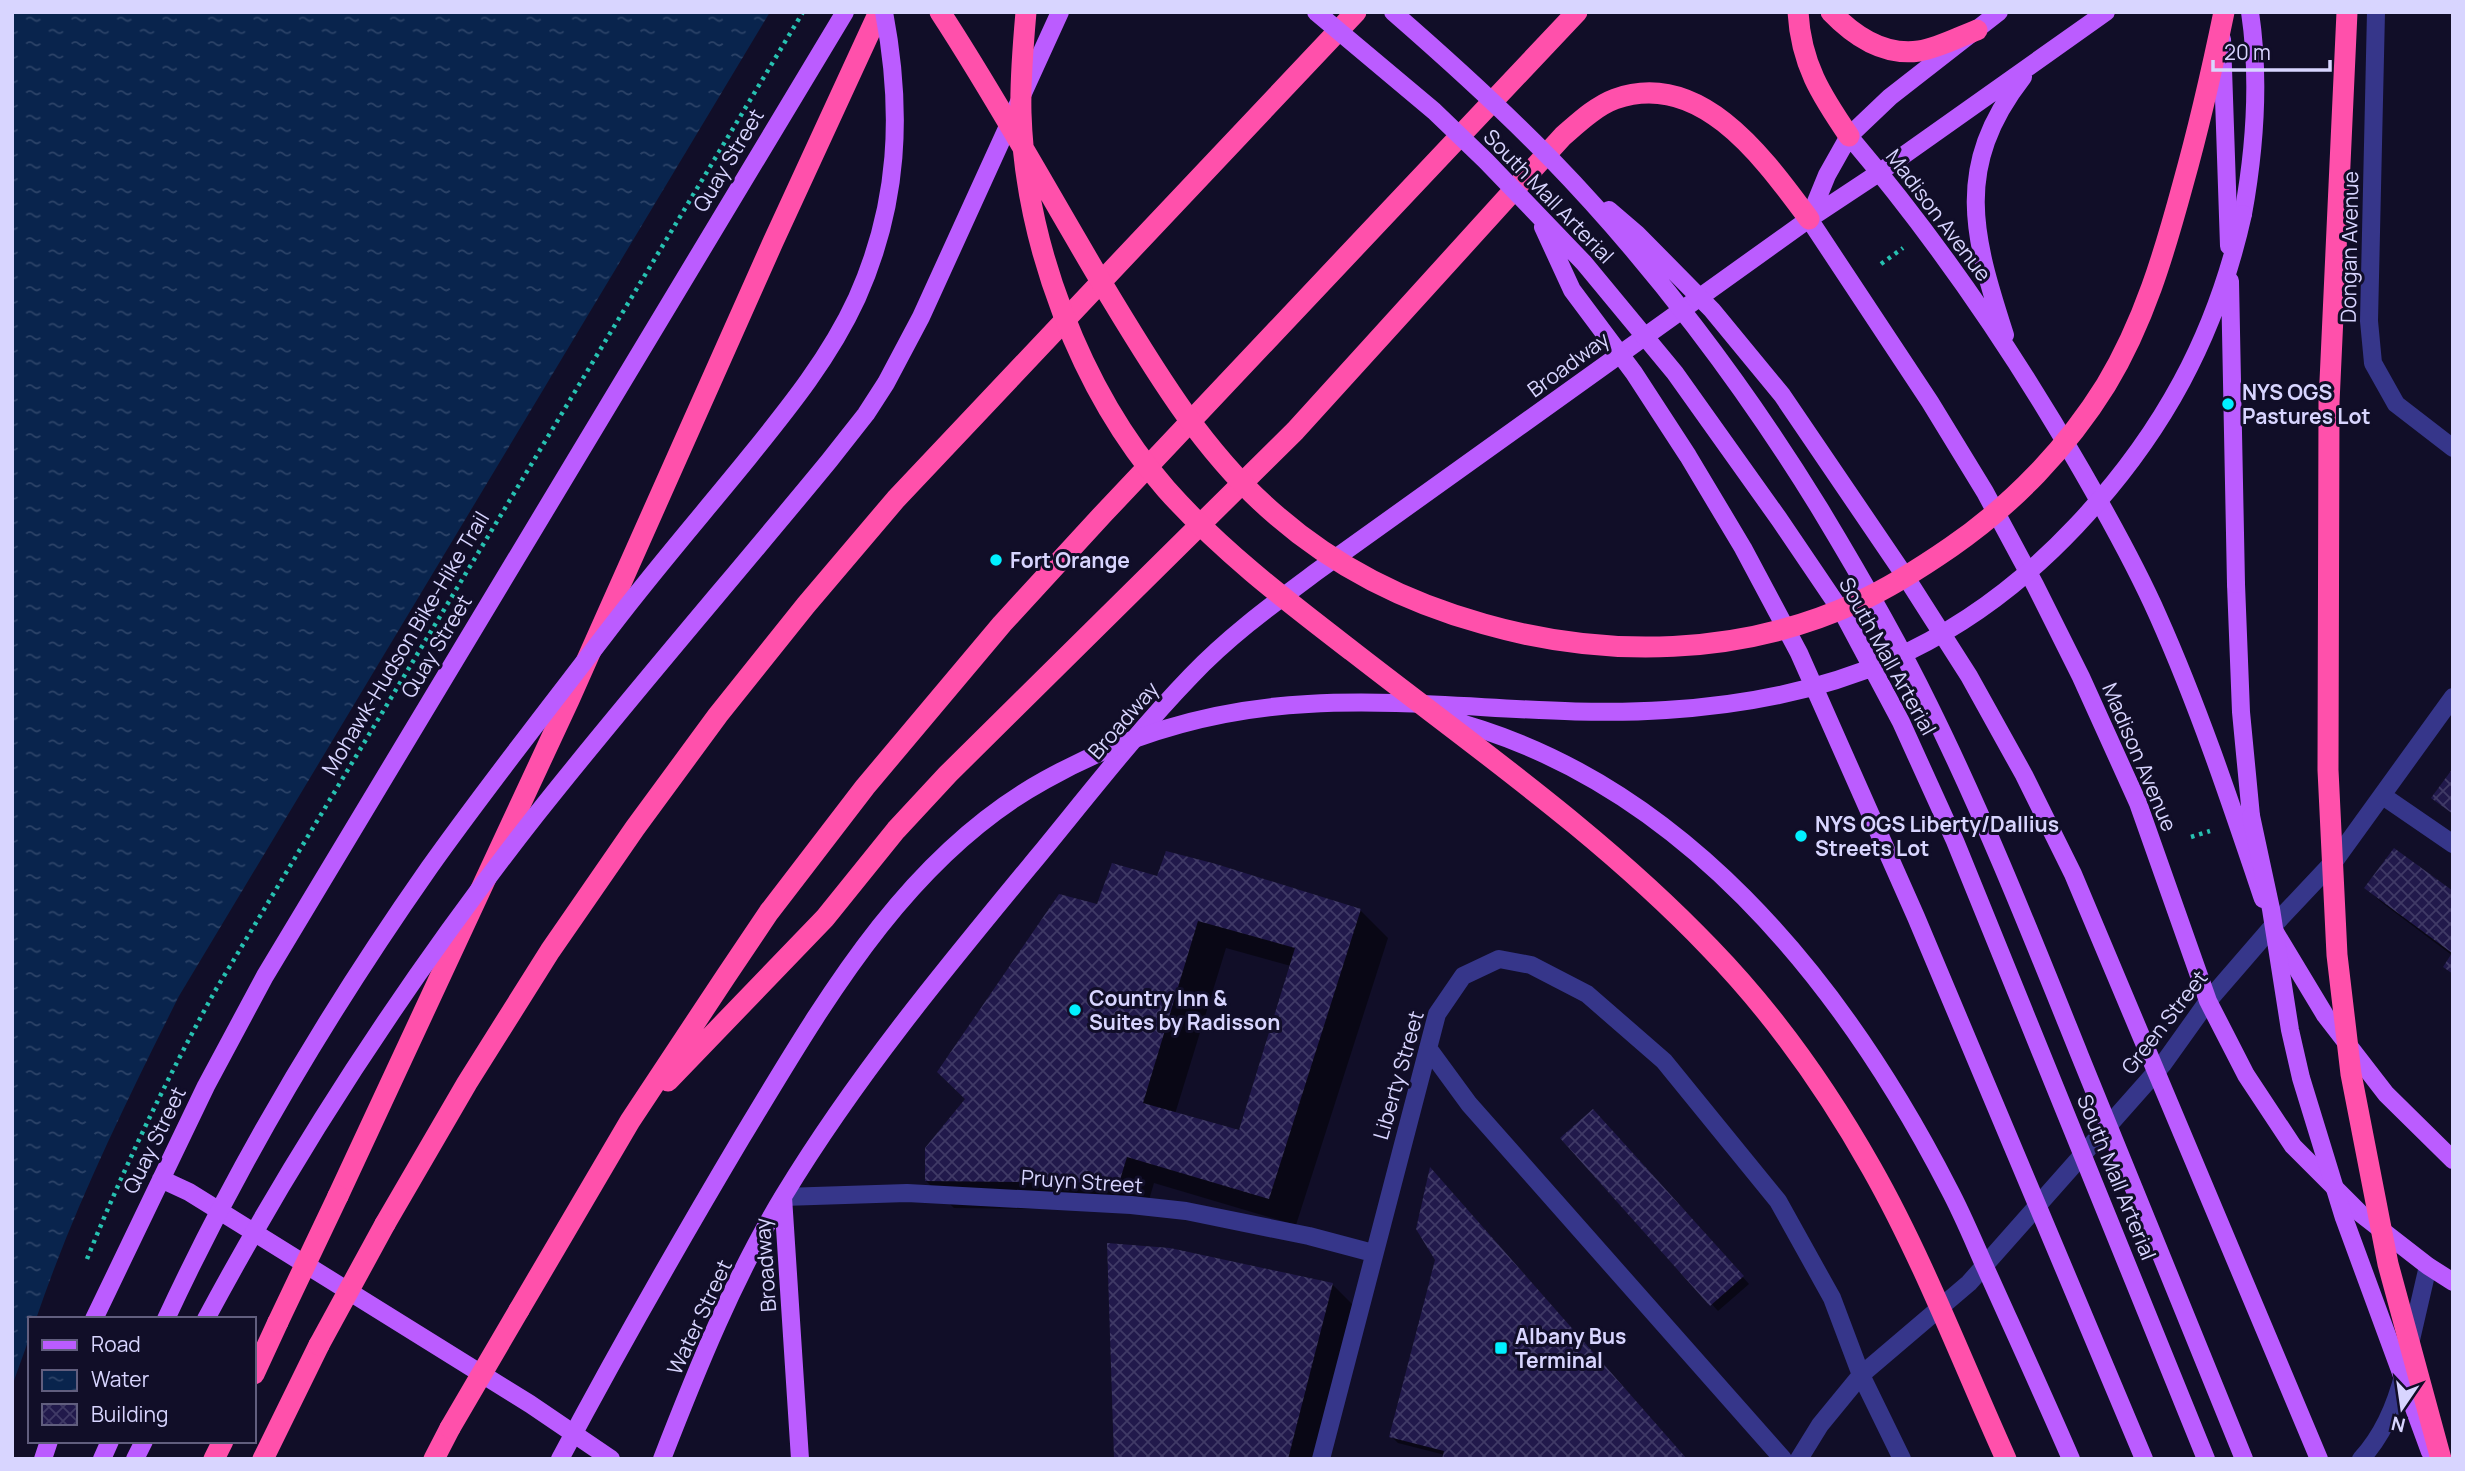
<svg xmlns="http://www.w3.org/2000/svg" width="2465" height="1471" viewBox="0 0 2465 1471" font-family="Manrope,sans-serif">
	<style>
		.water { fill: url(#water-ripples) }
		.shadow { fill: #0007; fill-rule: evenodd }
		.building { fill: url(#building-cross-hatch); fill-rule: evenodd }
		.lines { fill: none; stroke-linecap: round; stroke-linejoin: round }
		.path { stroke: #27c1b1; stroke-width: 4.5; stroke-dasharray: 3.5 5; stroke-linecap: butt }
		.minor { stroke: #36368a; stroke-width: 18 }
		.major { stroke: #bb5cff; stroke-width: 18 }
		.highway { stroke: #ff50ab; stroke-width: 21 }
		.major-bridge { stroke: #bb5cff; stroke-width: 18 }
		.highway-bridge { stroke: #ff50ab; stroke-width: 21 }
		.poi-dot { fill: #01f0ff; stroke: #110e28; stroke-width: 2.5 }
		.labels { text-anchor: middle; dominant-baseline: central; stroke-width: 6; stroke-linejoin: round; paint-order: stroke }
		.street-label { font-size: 21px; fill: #d8d5ff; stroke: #110e28 }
		.poi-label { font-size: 21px; font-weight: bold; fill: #d8d5ff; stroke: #110e28; text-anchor: start }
	</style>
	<defs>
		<pattern id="water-ripples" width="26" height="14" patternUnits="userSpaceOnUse" patternTransform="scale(1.75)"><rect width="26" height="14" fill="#09244d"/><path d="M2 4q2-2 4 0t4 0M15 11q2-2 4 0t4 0" fill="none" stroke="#2c4368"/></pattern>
		<pattern id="building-cross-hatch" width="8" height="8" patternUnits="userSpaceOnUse" patternTransform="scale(1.75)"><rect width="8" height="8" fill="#21194b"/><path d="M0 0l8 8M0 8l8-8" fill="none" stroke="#403a66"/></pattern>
	</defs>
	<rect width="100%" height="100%" fill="#110e28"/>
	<path class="water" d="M12 12H770L179 996C126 1102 74 1207 36 1319H30V1336L12 1386Z"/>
	<path class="shadow" d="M1158 878 1360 910 1388 938 1296 1225 1154 1183 1146 1210 954 1208 926 1181 967 1099 1098 907ZM1226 948 1291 966 1240 1132 1175 1114Z
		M2367 888 2453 893V974L2445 966 2453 956 2381 902Z
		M1600 1117 1749 1284 1718 1311 1563 1138Z
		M1332 1284 1360 1312 1322 1459H1116Z
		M1391 1436 1685 1459 1445 1455 1398 1443Z"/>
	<path class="building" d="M2453 768V814L2431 798Z
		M2394 848 2453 891V974L2443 967 2452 953 2364 888Z
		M1166 851 1216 864 1361 909 1269 1199 1127 1157 1119 1183 925 1181V1148L965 1099 937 1072 1059 894 1097 904 1112 863 1157 876ZM1198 921 1295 948 1239 1130 1143 1103Z
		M1593 1109 1744 1276 1710 1306 1560 1138Z
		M1430 1167 1687 1459H1442L1444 1451 1389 1437 1435 1260 1416 1229Z
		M1107 1243 1170 1248 1333 1283 1288 1459H1114Z"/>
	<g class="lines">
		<path class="path" d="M1881 264 1903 248
			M2191 837 2210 831
			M87 1259C124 1167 167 1078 215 991L803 12"/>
		<path class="minor" d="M2376 12 2369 321 2373 363 2396 404 2453 448
			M2383 796 2453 844
			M1428 1048 1469 1104 1783 1459
			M783 1197 907 1193 1131 1205 1186 1211 1309 1236 1373 1253
			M2410 1344 2428 1266
			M1321 1459 1437 1014 1463 976 1499 959 1531 965 1587 994 1664 1061 1778 1201 1832 1298 1861 1375 1902 1459
			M1799 1459 1820 1425 1861 1375 1969 1283 2163 1064 2208 1001 2272 927 2336 859 2453 697
			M2361 1459C2384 1434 2396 1405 2404 1372"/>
		<path class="major" d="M1849 136C1937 240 2014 352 2082 471 2109 518 2136 566 2158 616 2199 708 2231 804 2263 899
			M2243 214C2255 148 2260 79 2250 12
			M1809 219 1930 402 1985 492 2035 585 2081 677 2138 803 2208 1001 2246 1075 2293 1146 2361 1214 2428 1266 2453 1282
			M1809 219 1827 175 1849 136 1890 97 1999 12
			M2005 335C1973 236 1953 167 2023 77
			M2236 584 2241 712 2251 816
			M2275 932 2325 1015 2386 1094 2453 1160
			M161 1179 189 1192 530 1404 611 1459
			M783 1197 800 1459
			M94 1319 206 1086 265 976 845 12
			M43 1459 49 1441
			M102 1459 110 1441
			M135 1459 144 1441
			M662 1459C697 1369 734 1277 784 1195 858 1073 949 964 1039 855 1089 794 1137 732 1191 676 1229 636 1273 604 1316 572L1809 219 1880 172 2106 12"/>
		<path class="highway" d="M1798 12C1801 64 1821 95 1849 136
			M1831 12C1854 36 1884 56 1919 51 1938 48 1959 37 1977 30
			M668 1081 825 918 896 830 948 774 1295 431 1563 136C1578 123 1596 106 1615 99 1701 68 1765 160 1809 219
			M338 1196 569 700 773 242 879 12
			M385 1224 467 1083 550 951 635 828 718 715 806 605 896 499 1356 12
			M519 1310 630 1121 726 976 769 912 865 787 1002 624 1104 513 1577 12
			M254 1374 278 1322
			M214 1459 223 1441
			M263 1459 319 1345
			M434 1459 450 1428"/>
		<path class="major-bridge" d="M1316 12 1434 111 1486 161 1584 263 1675 373 1779 519 1844 615 1901 722 1955 841 2206 1459
			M1393 12C1447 59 1500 107 1550 158 1651 262 1744 385 1820 509 1858 572 1896 637 1928 703 1985 818 2032 937 2080 1056 2135 1190 2190 1324 2244 1459
			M2222 39 2229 246
			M1609 210 1637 234 1712 310 1782 395 1909 582 1969 676 2024 775 2073 874 2319 1459
			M1543 227 1572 290 1634 373 1688 456 1743 548 1799 653 1916 917 2144 1459
			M2230 281 2236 584
			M1442 718C1679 777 1842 981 1949 1189 1965 1219 1977 1250 1991 1280 2018 1340 2045 1399 2071 1459
			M2251 816 2271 909 2290 1030 2301 1078 2344 1218 2430 1452
			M166 1319C238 1164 331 1008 429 868 488 785 552 704 614 623 656 568 701 516 745 462 787 410 829 359 857 298 899 204 903 112 884 12
			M206 1319C301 1142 412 973 536 815 631 695 732 579 829 461L866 414 886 383 921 317 1060 12
			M560 1459C618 1350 679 1243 742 1137 822 1005 905 857 1045 780 1127 734 1214 709 1308 704 1428 697 1547 718 1666 710 1832 700 1961 648 2076 526 2162 435 2216 336 2243 214"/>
		<path class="highway-bridge" d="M940 12C999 102 1051 198 1106 290 1155 371 1204 454 1277 516 1337 568 1408 603 1484 624 1607 659 1741 656 1858 602 1891 587 1922 567 1951 547 2012 505 2067 448 2106 385 2144 322 2164 254 2183 184 2199 127 2212 70 2224 12
			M1026 12C1023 46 1020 79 1021 113 1025 243 1080 390 1166 489 1221 551 1287 601 1352 651 1474 746 1603 836 1710 948 1774 1014 1827 1089 1872 1169 1923 1259 1963 1364 2006 1459
			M2347 12 2329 403 2328 770 2337 955 2351 1074 2388 1264 2441 1459
			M278 1322 338 1196
			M319 1345 385 1224
			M450 1428 519 1310"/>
	</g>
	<g class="poi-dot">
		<circle cx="2228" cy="404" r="7"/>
		<circle cx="996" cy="560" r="7"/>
		<circle cx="1801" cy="836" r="7"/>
		<circle cx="1075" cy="1010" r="7"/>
		<rect x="1494" y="1341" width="14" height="14" rx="3.5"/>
	</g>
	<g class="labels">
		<g class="street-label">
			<text transform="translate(728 160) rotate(-59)">Quay Street</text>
			<text transform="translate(1549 196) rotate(46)">South Mall Arterial</text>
			<text transform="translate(1939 215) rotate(53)">Madison Avenue</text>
			<text transform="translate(2349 247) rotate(-89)">Dongan Avenue</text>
			<text transform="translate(1568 364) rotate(-36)">Broadway</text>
			<text transform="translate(405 643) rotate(-59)">Mohawk-Hudson Bike-Hike Trail</text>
			<text transform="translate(436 646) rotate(-59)">Quay Street</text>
			<text transform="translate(1888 656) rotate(61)">South Mall Arterial</text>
			<text transform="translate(1123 720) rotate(-49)">Broadway</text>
			<text transform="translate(2140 757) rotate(67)">Madison Avenue</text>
			<text transform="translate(2164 1022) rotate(-52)">Green Street</text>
			<text transform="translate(1398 1075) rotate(-74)">Liberty Street</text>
			<text transform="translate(154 1140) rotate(-64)">Quay Street</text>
			<text transform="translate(2117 1177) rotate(68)">South Mall Arterial</text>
			<text transform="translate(1082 1181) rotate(4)">Pruyn Street</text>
			<text transform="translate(765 1265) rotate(-94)">Broadway</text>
			<text transform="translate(699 1317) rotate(-65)">Water Street</text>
		</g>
		<g class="poi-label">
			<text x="2242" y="392">NYS OGS<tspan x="2242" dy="24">Pastures Lot</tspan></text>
			<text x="1010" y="560">Fort Orange</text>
			<text x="1815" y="824">NYS OGS Liberty/Dallius<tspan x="1815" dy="24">Streets Lot</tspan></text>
			<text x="1089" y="998">Country Inn &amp;<tspan x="1089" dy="24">Suites by Radisson</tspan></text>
			<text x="1515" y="1336">Albany Bus<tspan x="1515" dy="24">Terminal</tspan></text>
		</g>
	</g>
	<rect width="2465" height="1471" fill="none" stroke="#d8d5ff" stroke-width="28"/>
	<rect x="28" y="1317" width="228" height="126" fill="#110e28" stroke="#615e7e" stroke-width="2"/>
	<rect x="42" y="1340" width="35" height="10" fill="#bb5cff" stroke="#615e7e" stroke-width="2"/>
	<text x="91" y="1352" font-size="21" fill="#d8d5ff">Road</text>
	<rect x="42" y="1370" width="35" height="21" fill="url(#water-ripples)" stroke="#615e7e" stroke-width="2"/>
	<text x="91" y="1387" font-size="21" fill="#d8d5ff">Water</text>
	<rect x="42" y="1404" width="35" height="21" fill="url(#building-cross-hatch)" stroke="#615e7e" stroke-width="2"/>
	<text x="91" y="1422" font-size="21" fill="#d8d5ff">Building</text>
	<g transform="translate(2402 1408) rotate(193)" stroke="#110e28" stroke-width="5" paint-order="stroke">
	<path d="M0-5L12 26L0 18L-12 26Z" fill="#d8d5ff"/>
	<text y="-10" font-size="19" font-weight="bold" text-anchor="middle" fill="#d8d5ff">N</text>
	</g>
	<path d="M2213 60v10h117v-10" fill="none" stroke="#d8d5ff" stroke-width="3.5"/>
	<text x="2224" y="60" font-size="21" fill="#d8d5ff" stroke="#110e28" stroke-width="5" paint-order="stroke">20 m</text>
</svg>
